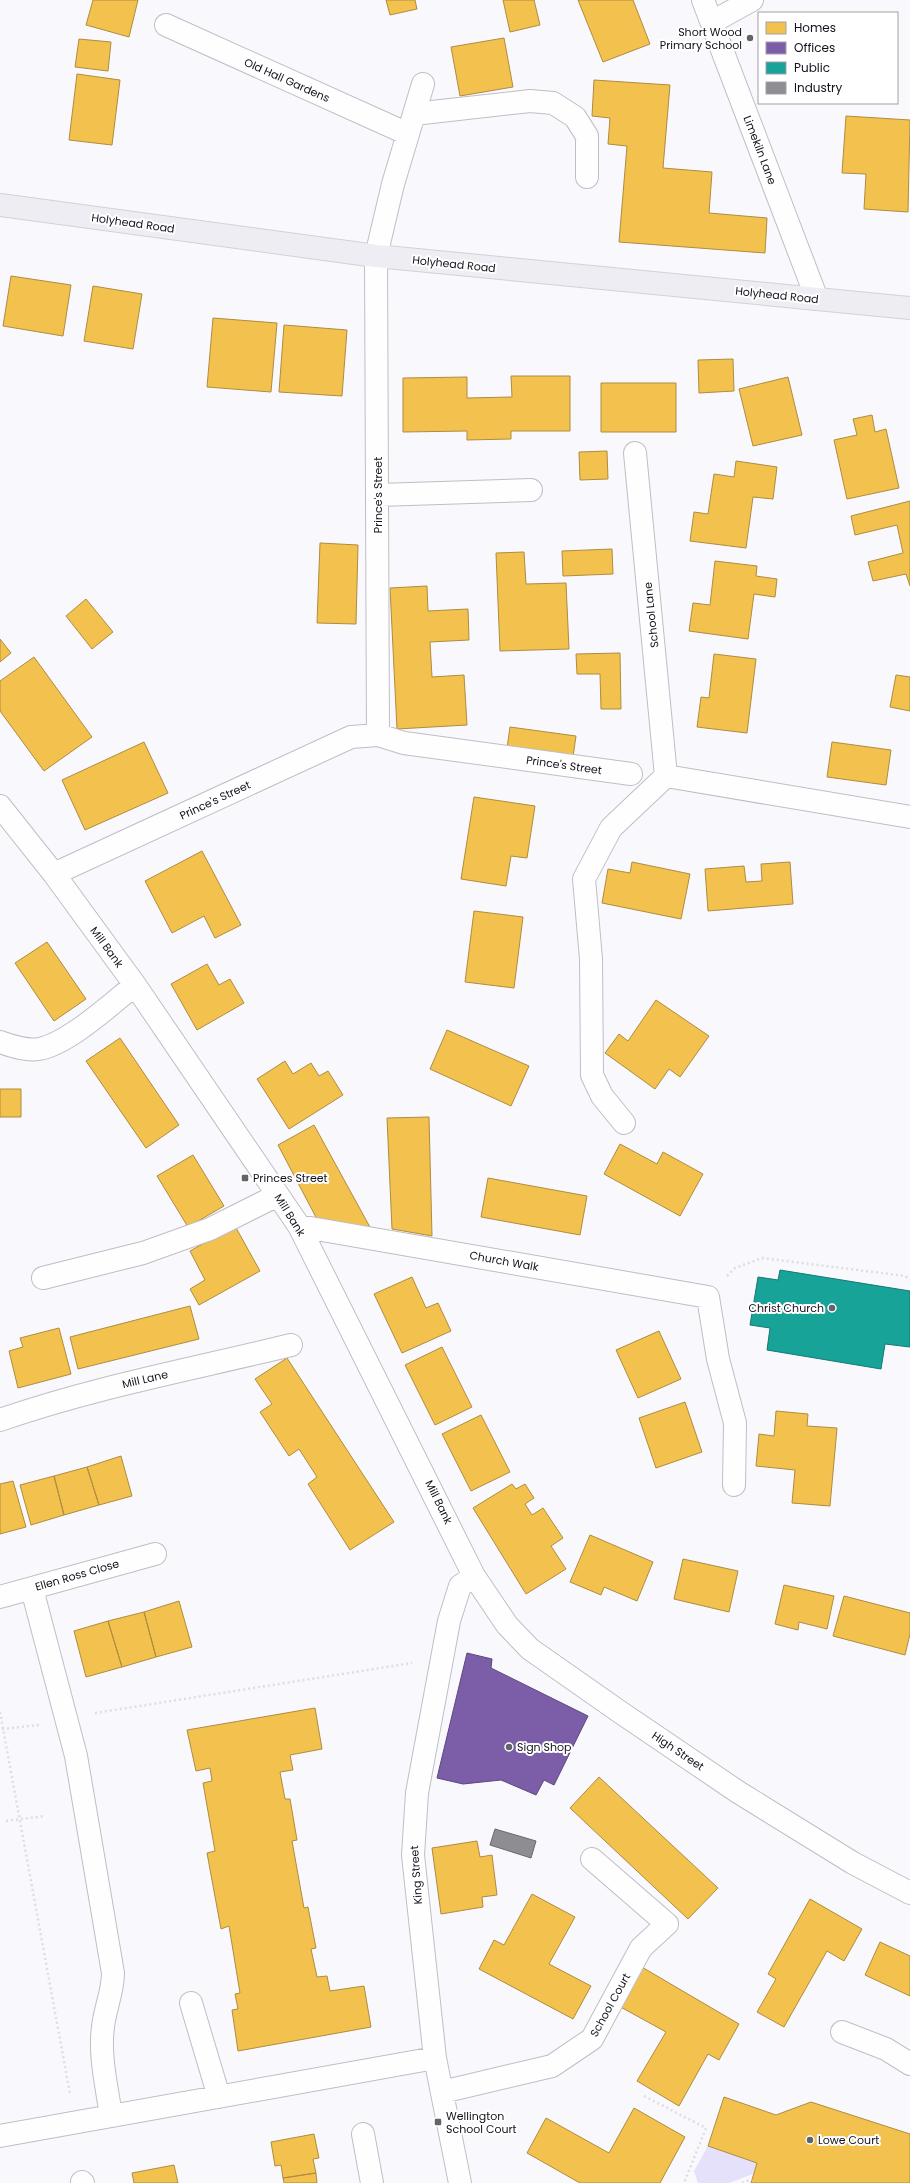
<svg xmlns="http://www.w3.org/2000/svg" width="910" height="2183" viewBox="0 0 910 2183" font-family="Poppins,sans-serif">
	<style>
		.green { fill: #e5e1fb }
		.homes { fill: #f2c14e; stroke: #af8c3f }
		.offices { fill: #7b5ea7; stroke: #5c477e }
		.public { fill: #17a398; stroke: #167873 }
		.industry { fill: #8d8d92; stroke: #68686f }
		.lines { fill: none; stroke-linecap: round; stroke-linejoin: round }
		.minor-casing { stroke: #bfbec5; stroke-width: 24 }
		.major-casing { stroke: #d2d2d6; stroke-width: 24 }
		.path { stroke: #dedddf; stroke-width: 2.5; stroke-dasharray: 2 3; stroke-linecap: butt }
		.minor { stroke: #fefeff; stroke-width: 22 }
		.major { stroke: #eeedf3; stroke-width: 22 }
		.poi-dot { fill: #64626b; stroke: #fff; stroke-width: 1.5 }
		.labels { text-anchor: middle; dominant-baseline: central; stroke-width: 4; stroke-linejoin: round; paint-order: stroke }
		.poi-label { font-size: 11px; fill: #13121d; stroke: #fff; text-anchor: start }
		.street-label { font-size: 11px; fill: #13121d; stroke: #fff }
	</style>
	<rect width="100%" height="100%" fill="#f9f8fd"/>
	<path class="green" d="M708 2146 757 2163 753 2174 729 2183H698L694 2171Z"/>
	<path class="homes" d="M93 0H138L129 37 86 25Z
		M386 0H415L417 9 390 15Z
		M503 0H534L540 25 510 32Z
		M578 0H633L650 44 603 62Z
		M504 38 513 87 460 96 451 47Z
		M79 39 111 42 108 71 75 67Z
		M77 74 120 80 112 145 69 140Z
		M594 80 670 85 663 168 712 172 709 213 767 218 765 253 619 242 627 146 608 144 610 118 592 116Z
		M846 116 910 120 908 212 864 209 866 174 842 173Z
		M11 276 71 285 63 336 3 326Z
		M93 286 142 294 133 349 84 341Z
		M213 318 277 323 271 392 207 387Z
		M284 325 347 330 342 396 279 392Z
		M733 359 734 391 699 393 698 360Z
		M511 376H570V431H511V439L467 440V431L403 432V378L467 377V398L512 397Z
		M788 377 802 435 753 446 739 389Z
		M601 383H676V432H601Z
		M872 415 875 432 886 429 899 488 847 499 834 440 857 435 853 419Z
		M607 451 608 479 580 480 579 452Z
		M736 461 777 467 773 499 753 497 746 548 690 541 694 512 708 514 714 474 734 477Z
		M910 501V586L906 574 873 581 868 562 903 553 897 525 855 535 851 516Z
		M320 543 358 545 356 624 317 623Z
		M612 549 613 574 563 576 562 551Z
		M524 552 526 584 566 583 569 649 500 651 496 553Z
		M715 561 757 566 756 576 777 579 775 597 754 594 748 639 689 631 693 603 710 605Z
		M427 586 428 611 468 609 469 640 430 642 432 677 464 675 467 725 397 729 390 588Z
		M86 599 113 632 92 649 66 616Z
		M0 639 11 653 0 662Z
		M620 653 621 709H601L600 674H577L576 654Z
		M714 654 756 659 747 733 697 727 701 697 709 698Z
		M34 657 92 737 44 771 0 711V681Z
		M896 675 910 677V711L890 707Z
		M510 727 576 736 573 757 507 748Z
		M144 742 168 793 85 830 62 780Z
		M832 742 891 750 886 785 827 777Z
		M474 797 535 806 527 858 511 856 506 886 461 879Z
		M202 851 241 925 215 938 204 916 172 933 145 881Z
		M632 862 690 874 681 919 602 903 608 869 630 873Z
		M790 862 793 904 708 911 705 869 744 866 746 882 762 881 761 864Z
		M474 911 523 917 514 988 465 982Z
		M47 942 86 999 54 1021 15 963Z
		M207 964 219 985 230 979 244 1003 197 1030 171 984Z
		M656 1000 709 1036 680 1077 669 1069 655 1089 605 1053 619 1034 628 1041Z
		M447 1030 529 1066 511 1106 430 1069Z
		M120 1038 179 1125 146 1148 86 1061Z
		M285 1061 293 1074 311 1063 319 1076 328 1071 343 1095 289 1129 257 1079Z
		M0 1089H21V1117H0Z
		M429 1117 432 1236 392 1229 387 1118Z
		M314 1125 371 1229 319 1223 278 1145Z
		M620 1144 657 1164 663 1152 703 1174 680 1216 604 1174Z
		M193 1155 224 1206 188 1227 157 1176Z
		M488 1178 587 1196 580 1235 481 1217Z
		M235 1226 260 1271 199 1305 190 1289 205 1280 190 1251Z
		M412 1277 426 1308 438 1303 451 1331 402 1353 374 1294Z
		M190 1306 199 1339 78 1369 70 1337Z
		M59 1328 71 1374 18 1388 9 1351 23 1347 20 1338Z
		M659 1331 681 1379 638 1398 616 1350Z
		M442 1347 472 1407 435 1425 405 1365Z
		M287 1358 394 1522 350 1550 308 1484 317 1477 299 1449 289 1456 260 1412 272 1404 255 1379Z
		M685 1402 702 1452 656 1468 639 1418Z
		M776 1411 808 1414 807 1426 837 1428 830 1506 792 1503 795 1470 756 1466 759 1434 774 1436Z
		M481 1415 510 1472 471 1491 442 1434Z
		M121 1456 132 1496 99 1505 87 1467Z
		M87 1467 99 1505 64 1515 54 1476Z
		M54 1476 64 1515 31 1525 20 1485Z
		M13 1481 26 1527 0 1534V1484Z
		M512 1484 516 1489 525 1484 534 1498 525 1504 532 1515 543 1508 563 1538 551 1546 566 1569 526 1594 473 1508Z
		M590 1535 653 1562 637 1601 604 1587 601 1595 570 1582Z
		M683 1559 738 1571 729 1612 674 1599Z
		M784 1585 834 1596 827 1629 799 1622 798 1630 775 1624Z
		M844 1596 910 1613V1634L905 1655 833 1636Z
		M179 1601 192 1647 156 1657 144 1612Z
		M144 1612 156 1657 122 1667 108 1621Z
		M108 1621 122 1667 86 1677 74 1631Z
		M315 1708 322 1749 290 1755 293 1770 280 1772 285 1799H290L297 1840 292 1841 304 1908 308 1907 316 1948 311 1949 317 1977 327 1976 330 1991 364 1986 371 2027 238 2051 232 2010 238 2009 235 1994 240 1993 229 1926 221 1929 207 1853 215 1851 203 1783 212 1781 210 1768 196 1771 187 1730Z
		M599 1777 718 1888 688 1919 570 1808Z
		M477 1841 480 1857 492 1855 497 1895 482 1897 483 1907 441 1914 432 1848Z
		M532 1894 575 1917 549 1964 591 1986 573 2019 479 1969 494 1940 504 1945Z
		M810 1899 862 1929 844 1961 827 1951 784 2027 757 2012 776 1979 768 1974Z
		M880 1942 910 1956V1996L865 1975Z
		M640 1966 739 2024 719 2060 708 2054 679 2106 637 2081 666 2032 617 2005Z
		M724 2097 776 2115 811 2102 910 2134V2183H751L757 2163 708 2146Z
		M634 2108 685 2137 660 2183H580L527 2153 546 2118 609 2153Z
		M314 2134 319 2158 313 2159 316 2173 283 2178 281 2165 275 2166 271 2142Z
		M174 2165 178 2183H134L132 2173Z
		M316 2173 317 2183H284L283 2178Z"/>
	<path class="offices" d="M467 1653 492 1659 491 1668 588 1716 554 1785 544 1780 536 1795 501 1780 463 1784 437 1778Z"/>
	<path class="public" d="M780 1270 910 1291V1347L885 1344 881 1369 767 1350 770 1328 750 1325 758 1277 778 1280Z"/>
	<path class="industry" d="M495 1829 536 1841 531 1858 490 1845Z"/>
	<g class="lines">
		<defs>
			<path id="minor" d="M703 0 817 299
				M712 22 752 0
				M166 25 408 134
				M414 114 530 101 553 103 575 117 587 136V177
				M635 453 666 776
				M378 495 531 490
				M378 735 404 743 631 774
				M0 806 54 874 135 985 299 1226 474 1576 507 1625 530 1649 620 1712 738 1792 853 1863 910 1893
				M54 874 351 737 378 735 376 256 393 184 423 84
				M0 1042C12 1046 26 1051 39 1049 68 1044 111 1004 135 985
				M624 1123 602 1096 592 1075 591 959 584 879 611 828 666 776 910 817
				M299 1226 708 1297 718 1359 735 1423 734 1485
				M43 1278 143 1253 210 1229 278 1195
				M0 1420C95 1387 193 1369 291 1345
				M32 1589 76 1756 113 1973C113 1992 105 2008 103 2027 99 2056 107 2087 111 2116
				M0 1597 155 1554
				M191 2003 219 2097
				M842 2032 886 2049 910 2064
				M442 2092 552 2066 592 2039 641 1948 667 1924 592 1859
				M363 2134 372 2183
				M0 2136 435 2058
				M82 2182 83 2183
				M460 2183 435 2058 413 1855 417 1793 449 1621 460 1586 474 1576"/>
			<path id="major" d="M0 205 376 256 910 308"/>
		</defs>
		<use href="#minor" class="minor-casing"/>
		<use href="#major" class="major-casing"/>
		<path class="path" d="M727 1276 735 1268 762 1258 905 1276 910 1280
			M0 1712 70 2094
			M95 1713 412 1663
			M2 1729 39 1725
			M6 1821 45 1816
			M644 2096 706 2128 684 2183
			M742 2183 752 2179"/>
		<use href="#minor" class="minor"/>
		<use href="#major" class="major"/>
	</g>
	<g class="poi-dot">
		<circle cx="750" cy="38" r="4"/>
		<rect x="241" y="1174" width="8" height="8" rx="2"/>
		<circle cx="832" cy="1308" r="4"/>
		<circle cx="509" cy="1747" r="4"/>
		<rect x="434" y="2118" width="8" height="8" rx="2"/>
		<circle cx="810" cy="2140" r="4"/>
	</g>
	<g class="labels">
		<g class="poi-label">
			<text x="742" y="32" text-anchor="end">Short Wood<tspan x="742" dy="13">Primary School</tspan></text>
			<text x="253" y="1178">Princes Street</text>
			<text x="824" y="1308" text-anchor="end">Christ Church</text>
			<text x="517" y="1747">Sign Shop</text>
			<text x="446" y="2116">Wellington<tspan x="446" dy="13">School Court</tspan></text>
			<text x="818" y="2140">Lowe Court</text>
		</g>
		<g class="street-label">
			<text transform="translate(287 80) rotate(24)">Old Hall Gardens</text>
			<text transform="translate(760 150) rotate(69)">Limekiln Lane</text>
			<text transform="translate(133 223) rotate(8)">Holyhead Road</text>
			<text transform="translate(454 264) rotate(6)">Holyhead Road</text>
			<text transform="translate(777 295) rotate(6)">Holyhead Road</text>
			<text transform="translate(378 495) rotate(-90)">Prince's Street</text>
			<text transform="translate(651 615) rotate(-96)">School Lane</text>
			<text transform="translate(564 765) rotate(8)">Prince's Street</text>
			<text transform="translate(215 800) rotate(-25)">Prince's Street</text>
			<text transform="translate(107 947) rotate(54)">Mill Bank</text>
			<text transform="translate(290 1215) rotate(58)">Mill Bank</text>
			<text transform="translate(504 1261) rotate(10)">Church Walk</text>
			<text transform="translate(145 1379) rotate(-13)">Mill Lane</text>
			<text transform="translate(439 1502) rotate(64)">Mill Bank</text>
			<text transform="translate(77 1575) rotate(-16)">Ellen Ross Close</text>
			<text transform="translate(678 1751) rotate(34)">High Street</text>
			<text transform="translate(416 1875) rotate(-94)">King Street</text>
			<text transform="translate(610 2005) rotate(-61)">School Court</text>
		</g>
	</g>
	<rect x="758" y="12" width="140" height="92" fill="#ffffff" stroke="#a1a0a5"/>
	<rect x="766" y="22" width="20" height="12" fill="#f2c14e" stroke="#a1a0a5"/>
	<text x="794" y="32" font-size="12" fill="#13121d">Homes</text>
	<rect x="766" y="42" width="20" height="12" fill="#7b5ea7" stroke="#a1a0a5"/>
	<text x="794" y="52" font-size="12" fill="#13121d">Offices</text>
	<rect x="766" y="62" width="20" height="12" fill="#17a398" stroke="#a1a0a5"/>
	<text x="794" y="72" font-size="12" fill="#13121d">Public</text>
	<rect x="766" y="82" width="20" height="12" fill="#8d8d92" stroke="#a1a0a5"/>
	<text x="794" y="92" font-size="12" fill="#13121d">Industry</text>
</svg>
